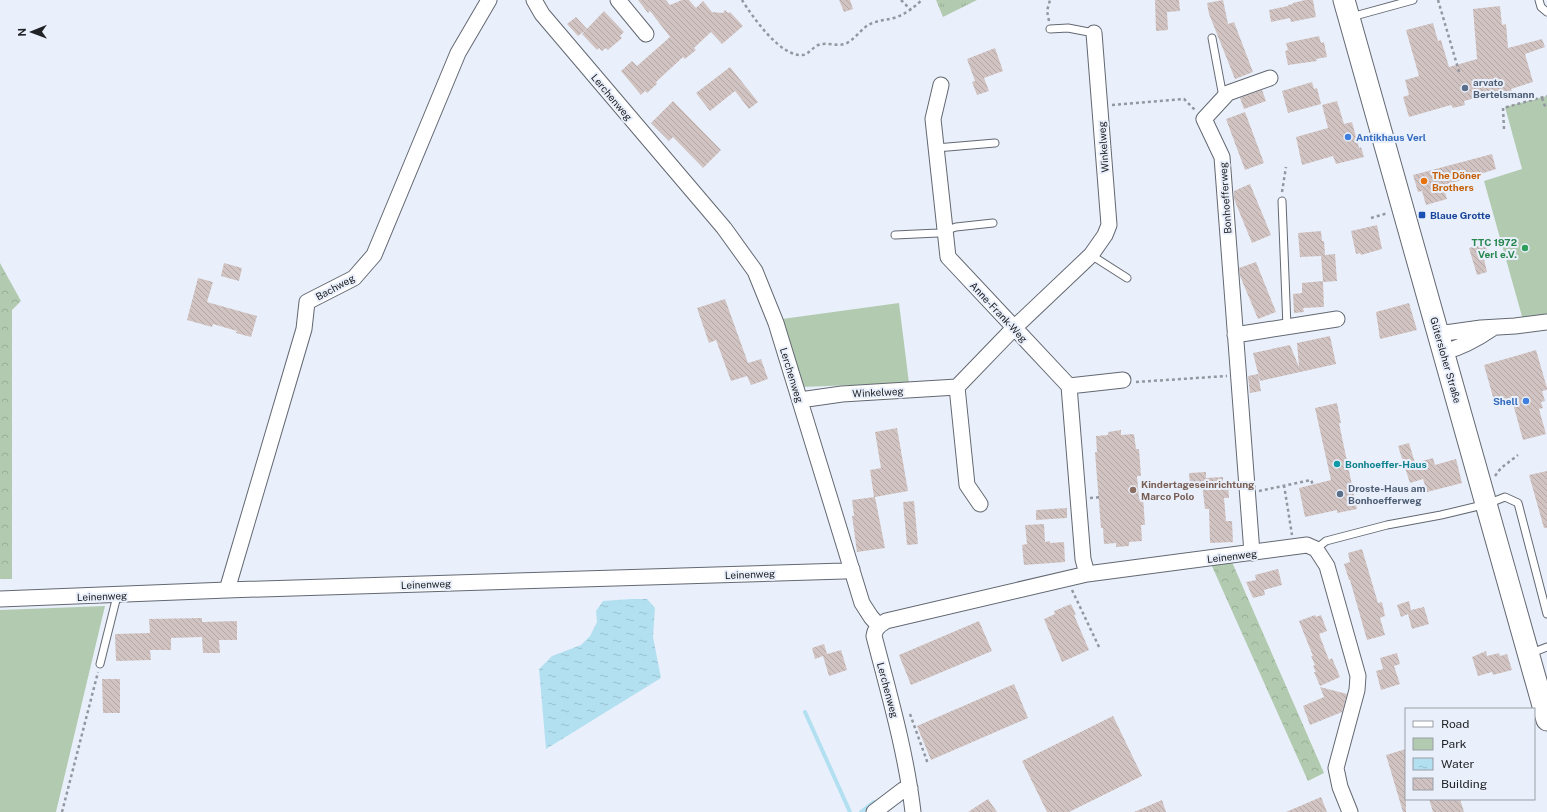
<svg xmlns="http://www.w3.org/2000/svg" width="1547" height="812" viewBox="0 0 1547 812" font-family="'Public Sans',sans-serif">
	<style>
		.green { fill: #b2cbb0 }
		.forest { fill: url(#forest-crowns) }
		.park { fill: url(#park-tufts) }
		.water { fill: url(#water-ripples) }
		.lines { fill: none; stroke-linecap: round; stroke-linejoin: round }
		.stream { stroke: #b2e0f1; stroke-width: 4 }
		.building { fill: url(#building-back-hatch) }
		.service-casing { stroke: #636872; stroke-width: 9 }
		.minor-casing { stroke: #636872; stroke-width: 17 }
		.secondary-casing { stroke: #636872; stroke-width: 23 }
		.path { stroke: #93979f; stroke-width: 2.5; stroke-dasharray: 3 3; stroke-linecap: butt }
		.service { stroke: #fff; stroke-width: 7 }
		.minor { stroke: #fff; stroke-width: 15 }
		.secondary { stroke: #fff; stroke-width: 21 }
		.service-dot { fill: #5c6f8a; stroke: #eaf0fb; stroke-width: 1.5 }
		.shop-dot { fill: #3f7fe0; stroke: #eaf0fb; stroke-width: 1.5 }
		.food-dot { fill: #e8710a; stroke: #eaf0fb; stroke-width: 1.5 }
		.transit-dot { fill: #1a4fb4; stroke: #eaf0fb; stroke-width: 1.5 }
		.leisure-dot { fill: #2e9e5b; stroke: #eaf0fb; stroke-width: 1.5 }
		.culture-dot { fill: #0f9aa8; stroke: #eaf0fb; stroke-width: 1.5 }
		.education-dot { fill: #8d6e63; stroke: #eaf0fb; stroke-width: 1.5 }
		.labels { text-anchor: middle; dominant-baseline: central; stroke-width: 4; stroke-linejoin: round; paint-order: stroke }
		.service-label { font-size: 10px; font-weight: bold; fill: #4e5e75; stroke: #eaf0fb; text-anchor: start }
		.street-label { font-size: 10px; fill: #202226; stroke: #eaf0fb }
		.shop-label { font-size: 10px; font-weight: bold; fill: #366cbe; stroke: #eaf0fb; text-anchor: start }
		.food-label { font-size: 10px; font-weight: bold; fill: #c56008; stroke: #eaf0fb; text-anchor: start }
		.transit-label { font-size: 10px; font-weight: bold; fill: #164399; stroke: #eaf0fb; text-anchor: start }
		.leisure-label { font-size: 10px; font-weight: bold; fill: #27864d; stroke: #eaf0fb; text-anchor: end }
		.culture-label { font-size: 10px; font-weight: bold; fill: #0d838f; stroke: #eaf0fb; text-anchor: start }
		.education-label { font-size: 10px; font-weight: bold; fill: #785e54; stroke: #eaf0fb; text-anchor: start }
	</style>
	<defs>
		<pattern id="forest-crowns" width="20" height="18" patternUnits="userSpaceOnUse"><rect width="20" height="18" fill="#b2cbb0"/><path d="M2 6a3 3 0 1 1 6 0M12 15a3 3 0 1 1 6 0" fill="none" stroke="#99ae97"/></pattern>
		<pattern id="park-tufts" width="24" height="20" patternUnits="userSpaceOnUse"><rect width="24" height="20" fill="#b2cbb0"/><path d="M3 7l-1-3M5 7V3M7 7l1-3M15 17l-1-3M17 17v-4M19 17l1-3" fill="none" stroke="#99ae97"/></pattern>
		<pattern id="water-ripples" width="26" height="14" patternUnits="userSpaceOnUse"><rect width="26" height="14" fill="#b2e0f1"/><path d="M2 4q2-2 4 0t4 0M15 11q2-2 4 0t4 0" fill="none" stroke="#99c0ce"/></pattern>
		<pattern id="building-back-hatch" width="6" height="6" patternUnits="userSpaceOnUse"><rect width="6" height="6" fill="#d1c3c1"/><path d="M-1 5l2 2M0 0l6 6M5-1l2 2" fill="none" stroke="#b3a7a6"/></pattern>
	</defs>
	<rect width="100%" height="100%" fill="#eaf0fb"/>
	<path class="green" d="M1547 96V316L1523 320 1484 181 1522 169 1505 107Z
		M899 303 909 383 801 387 782 319Z
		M105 606 56 812H0V610Z"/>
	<path class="forest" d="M0 263 21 301 12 310V579H0Z
		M1232 562 1324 773 1308 781 1211 564Z"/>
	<path class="park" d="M936 0H977L943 17Z"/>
	<path class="water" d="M631 599H647L655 608 653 637 661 678 546 749 539 669 552 656 581 645 590 636 597 622 596 611 603 601Z"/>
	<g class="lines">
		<path class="stream" d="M805 712 850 812
			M861 812 874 802"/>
	</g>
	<path class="building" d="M638 0H666L670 5 682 0H689L696 8 703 1 712 12 723 13 725 10 728 13 730 12 743 26 722 44 711 32 694 48 696 50 685 59 683 57 656 82 657 84 647 93 645 91 641 95 621 71 632 61 637 66 670 37 650 11 648 13Z
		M839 0H850L853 9 844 12Z
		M1155 0H1179L1180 11 1167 12 1168 30 1156 31Z
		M1223 0 1228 24 1234 22 1253 72 1235 79 1209 14 1207 3Z
		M1305 0H1313L1316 17 1291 22 1290 18 1271 22 1269 10 1288 6V5L1293 4V3Z
		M1500 6 1502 25 1506 24 1508 48 1542 39 1545 47 1525 54 1533 82 1511 89 1512 92 1499 96 1498 92 1464 101 1465 105 1453 108 1451 105 1409 117 1403 97 1409 95 1405 80 1419 76 1406 30 1433 23 1438 41 1441 40 1449 67 1477 59 1473 9Z
		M604 11 624 32 620 36 622 38 608 50 606 48 602 51 599 48 597 50 582 34Z
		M576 17 587 29 578 36 567 24Z
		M1319 36 1321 43 1324 42 1327 57 1316 59 1317 61 1288 65 1285 51 1288 50 1286 43Z
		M995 48 1003 71 984 78 989 91 977 95 972 82 975 81 967 59Z
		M730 67 758 102 749 109 735 91 710 111 696 93Z
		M1312 82 1314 89 1317 88 1321 104 1288 113 1282 91Z
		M1262 90 1266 101 1244 109 1240 98Z
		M673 101 721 150 703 168 673 137 669 141 651 123Z
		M1337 101 1344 124 1352 122 1359 148 1361 147 1364 157 1336 164 1333 156 1302 165 1296 137 1328 128 1322 105Z
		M1245 112 1264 163 1245 170 1226 119Z
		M1492 154 1496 169 1443 186 1447 199 1426 205 1422 191 1418 192 1413 175Z
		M1250 184 1271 235 1252 243 1234 199V191Z
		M1377 225 1382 249 1361 255 1360 253 1356 254 1351 231Z
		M1321 231 1322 241H1324L1325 255 1335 254 1337 281 1323 282 1324 307 1303 308 1304 312 1294 313 1293 294 1302 293V283L1323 281 1321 256 1300 257 1298 233Z
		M1485 244 1489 257 1484 259 1487 272 1477 275 1469 248Z
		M1256 262 1276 312 1258 319 1240 276 1239 268Z
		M224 263 242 268 239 281 221 276Z
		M198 278 213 282 207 302 257 316 251 337 236 333 237 331 213 324 212 327 187 320Z
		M725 299 748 363 761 359 768 379 751 385 747 376 731 381 716 340 709 343 697 308Z
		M1409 303 1417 330 1380 339 1376 312Z
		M1330 336 1336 364 1260 381 1253 353 1290 345 1299 367 1297 343Z
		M1536 350 1547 388V390L1542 391 1545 401 1541 402 1543 408 1539 409 1546 434 1523 440 1512 400 1495 404 1484 365Z
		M1258 374 1261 391 1250 393 1248 376Z
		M1337 403 1341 423H1339L1357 509 1337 513V510L1305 517 1299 488 1331 480 1315 408Z
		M897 428 908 491 875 497 885 548 857 552 854 530 852 516H854L852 500 874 497 870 470 881 468 875 432Z
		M1121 430V435L1134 434 1136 449H1139L1141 476H1137L1139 499 1143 498 1145 525H1141L1142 541 1129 542V546L1116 547V543L1104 544 1103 528H1101L1095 452H1097L1096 436 1108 435V432Z
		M1409 443 1415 463 1433 458 1435 465 1456 459 1462 483 1427 492 1423 479 1410 483 1398 446Z
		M1547 471V528H1544L1529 475Z
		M1206 472V478L1223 477V483H1228L1229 498H1224L1226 521H1232L1233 542 1210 543 1209 509H1205L1202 484 1190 485 1189 473Z
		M914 501 918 544 907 545 903 502Z
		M1067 508V518L1036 520V510Z
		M1044 524 1045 542 1050 541V543L1064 542 1065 562 1024 565 1022 545 1027 544 1025 525Z
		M1362 549 1378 603 1382 602 1385 616 1380 618 1385 635 1367 640 1350 580H1349L1344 564 1350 562 1348 553Z
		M1278 569 1282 585 1264 590 1265 595 1253 598 1246 582 1256 580 1255 575Z
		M1409 601 1411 610 1424 607 1429 624 1412 629 1408 614 1401 617 1397 605Z
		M1071 604 1076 615H1074L1089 650 1062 662 1044 619 1055 614 1054 611Z
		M1315 615 1316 617 1321 615 1327 631 1319 634 1329 660 1332 658 1340 677 1320 686 1314 672H1316L1313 666 1315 665 1311 656H1313L1299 621Z
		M202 618V622L237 621V640H219L220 653H203L202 637 171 638V650H150L151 660 116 661 115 634 150 633 149 619Z
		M979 621 992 651 911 685 899 655Z
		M824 644 827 654 841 650 847 670 829 676 823 656 815 659 812 648Z
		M1486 651 1487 656 1499 653 1500 656 1507 654 1512 670 1493 675 1492 672 1478 676 1472 657Z
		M1397 653 1400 664 1394 666 1400 684 1381 690 1376 671 1383 669 1380 658Z
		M102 679H120V713H103Z
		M1014 684 1028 718 931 760 917 726Z
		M1320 687 1347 694 1342 712 1310 725 1303 706 1324 697Z
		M1113 716 1142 776 1069 812H1047L1022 761Z
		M1406 749V812H1403L1386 755Z
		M1321 797 1327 812H1286Z
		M988 799 997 812H968Z
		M1429 799H1460L1464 812H1433Z
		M1162 800 1166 812H1134Z"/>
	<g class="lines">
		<defs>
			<path id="service" d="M1539 0 1541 7 1547 12
				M1351 17 1413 0
				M1050 29 1068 28 1094 33
				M1212 38 1223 97
				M936 148 995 143
				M1282 201 1287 327
				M895 235 938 233 956 227 993 223
				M1091 255 1127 278
				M1316 549 1326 541 1387 525 1441 515 1487 504 1505 497 1518 503 1547 614
				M1529 654 1547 647
				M100 664 117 596"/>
			<path id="minor" d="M534 0 542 14 724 228 755 271 776 323 862 603 871 617 879 626
				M618 0 646 34
				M941 85 933 119 948 257 1069 386 1083 559 1087 574
				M1438 334 1481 328 1515 326 1547 322
				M1235 335 1337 319
				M1444 352C1463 347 1477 339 1493 328
				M1069 386 1123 380
				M800 400 842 394 957 387
				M980 504 967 485 957 387 1014 328 1091 255 1105 235 1109 225 1094 33
				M1252 553 1222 157 1204 119 1228 93 1270 78
				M227 590 304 329 307 302 354 278 374 255 458 53 489 0
				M0 599 227 590 844 571 852 569
				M874 812 903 790 910 788
				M913 812C906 752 889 694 874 636 875 628 880 625 886 621L1087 574 1307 545 1316 549 1327 566 1358 676 1357 690 1336 768 1340 787 1350 812"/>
			<path id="secondary" d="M1344 0 1547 720"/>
		</defs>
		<use href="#service" class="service-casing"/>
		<use href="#minor" class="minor-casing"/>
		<use href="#secondary" class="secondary-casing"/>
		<path class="path" d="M742 0C752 16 781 58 803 55 810 54 814 44 823 44 831 43 839 47 847 43 856 38 862 28 870 24 879 20 888 20 897 17 907 13 914 7 922 0
			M901 0 911 10
			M1438 0 1460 75
			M1049 21 1047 11 1050 0
			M1542 98 1546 109
			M1112 105 1184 99 1195 110
			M1504 129 1503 108 1547 96
			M1282 192 1286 167
			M1371 218 1388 213
			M1136 382 1227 376
			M1495 476 1501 468 1518 455
			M1284 485 1292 535
			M1259 491 1311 480 1313 485
			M1090 498 1102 497
			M1072 590 1100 649
			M910 714 928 764
			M62 812 98 672"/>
		<use href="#service" class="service"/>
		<use href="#minor" class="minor"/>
		<use href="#secondary" class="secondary"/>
	</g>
	<g class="service-dot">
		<circle cx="1465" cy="88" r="4"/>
		<circle cx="1340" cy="494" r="4"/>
	</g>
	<g class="shop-dot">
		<circle cx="1348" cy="137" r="4"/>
		<circle cx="1526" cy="401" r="4"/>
	</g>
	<circle class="food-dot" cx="1424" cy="181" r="4"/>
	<rect class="transit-dot" x="1418" y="211" width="8" height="8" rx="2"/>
	<circle class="leisure-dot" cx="1525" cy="248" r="4"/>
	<circle class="culture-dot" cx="1337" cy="464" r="4"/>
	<circle class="education-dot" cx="1133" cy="490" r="4"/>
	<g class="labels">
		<g class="service-label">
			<text x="1473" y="82">arvato<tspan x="1473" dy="12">Bertelsmann</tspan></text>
			<text x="1348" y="488">Droste-Haus am<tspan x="1348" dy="12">Bonhoefferweg</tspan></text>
		</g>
		<g class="street-label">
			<text transform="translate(612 97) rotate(50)">Lerchenweg</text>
			<text transform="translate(1103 147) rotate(-94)">Winkelweg</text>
			<text transform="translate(1225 198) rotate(-94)">Bonhoefferweg</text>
			<text transform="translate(335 287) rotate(-29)">Bachweg</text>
			<text transform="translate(999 312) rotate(47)">Anne-Frank-Weg</text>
			<text transform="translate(1446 360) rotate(74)">Gütersloher Straße</text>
			<text transform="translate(792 375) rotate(73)">Lerchenweg</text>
			<text transform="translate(878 392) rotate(-3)">Winkelweg</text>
			<text transform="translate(1232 556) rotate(-7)">Leinenweg</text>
			<text transform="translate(750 574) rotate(-2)">Leinenweg</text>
			<text transform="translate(426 584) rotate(-2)">Leinenweg</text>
			<text transform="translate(102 596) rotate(-2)">Leinenweg</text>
			<text transform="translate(888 690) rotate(75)">Lerchenweg</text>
		</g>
		<g class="shop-label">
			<text x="1356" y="137">Antikhaus Verl</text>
			<text x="1518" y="401" text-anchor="end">Shell</text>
		</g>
		<g class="food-label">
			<text x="1432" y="175">The Döner<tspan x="1432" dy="12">Brothers</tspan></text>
		</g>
		<g class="transit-label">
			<text x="1430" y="215">Blaue Grotte</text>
		</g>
		<g class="leisure-label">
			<text x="1517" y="242">TTC 1972<tspan x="1517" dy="12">Verl e.V.</tspan></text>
		</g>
		<g class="culture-label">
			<text x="1345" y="464">Bonhoeffer-Haus</text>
		</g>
		<g class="education-label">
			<text x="1141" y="484">Kindertageseinrichtung<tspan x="1141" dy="12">Marco Polo</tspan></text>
		</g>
	</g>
	<rect x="1405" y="708" width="130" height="92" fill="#eaf0fb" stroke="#999ea6"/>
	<rect x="1413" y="721" width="20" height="6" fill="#ffffff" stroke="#999ea6"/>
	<text x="1441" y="728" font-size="12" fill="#202226">Road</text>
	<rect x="1413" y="738" width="20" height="12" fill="#b2cbb0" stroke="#999ea6"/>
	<text x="1441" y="748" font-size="12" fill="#202226">Park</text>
	<rect x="1413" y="758" width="20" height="12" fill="url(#water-ripples)" stroke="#999ea6"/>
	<text x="1441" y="768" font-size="12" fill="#202226">Water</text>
	<rect x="1413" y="778" width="20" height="12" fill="url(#building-back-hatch)" stroke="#999ea6"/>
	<text x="1441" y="788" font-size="12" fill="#202226">Building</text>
	<g transform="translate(32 32) rotate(269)" stroke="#eaf0fb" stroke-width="3" paint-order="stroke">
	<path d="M0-3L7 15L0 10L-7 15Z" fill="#202226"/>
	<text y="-6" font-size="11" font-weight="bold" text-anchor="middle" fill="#202226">N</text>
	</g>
</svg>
